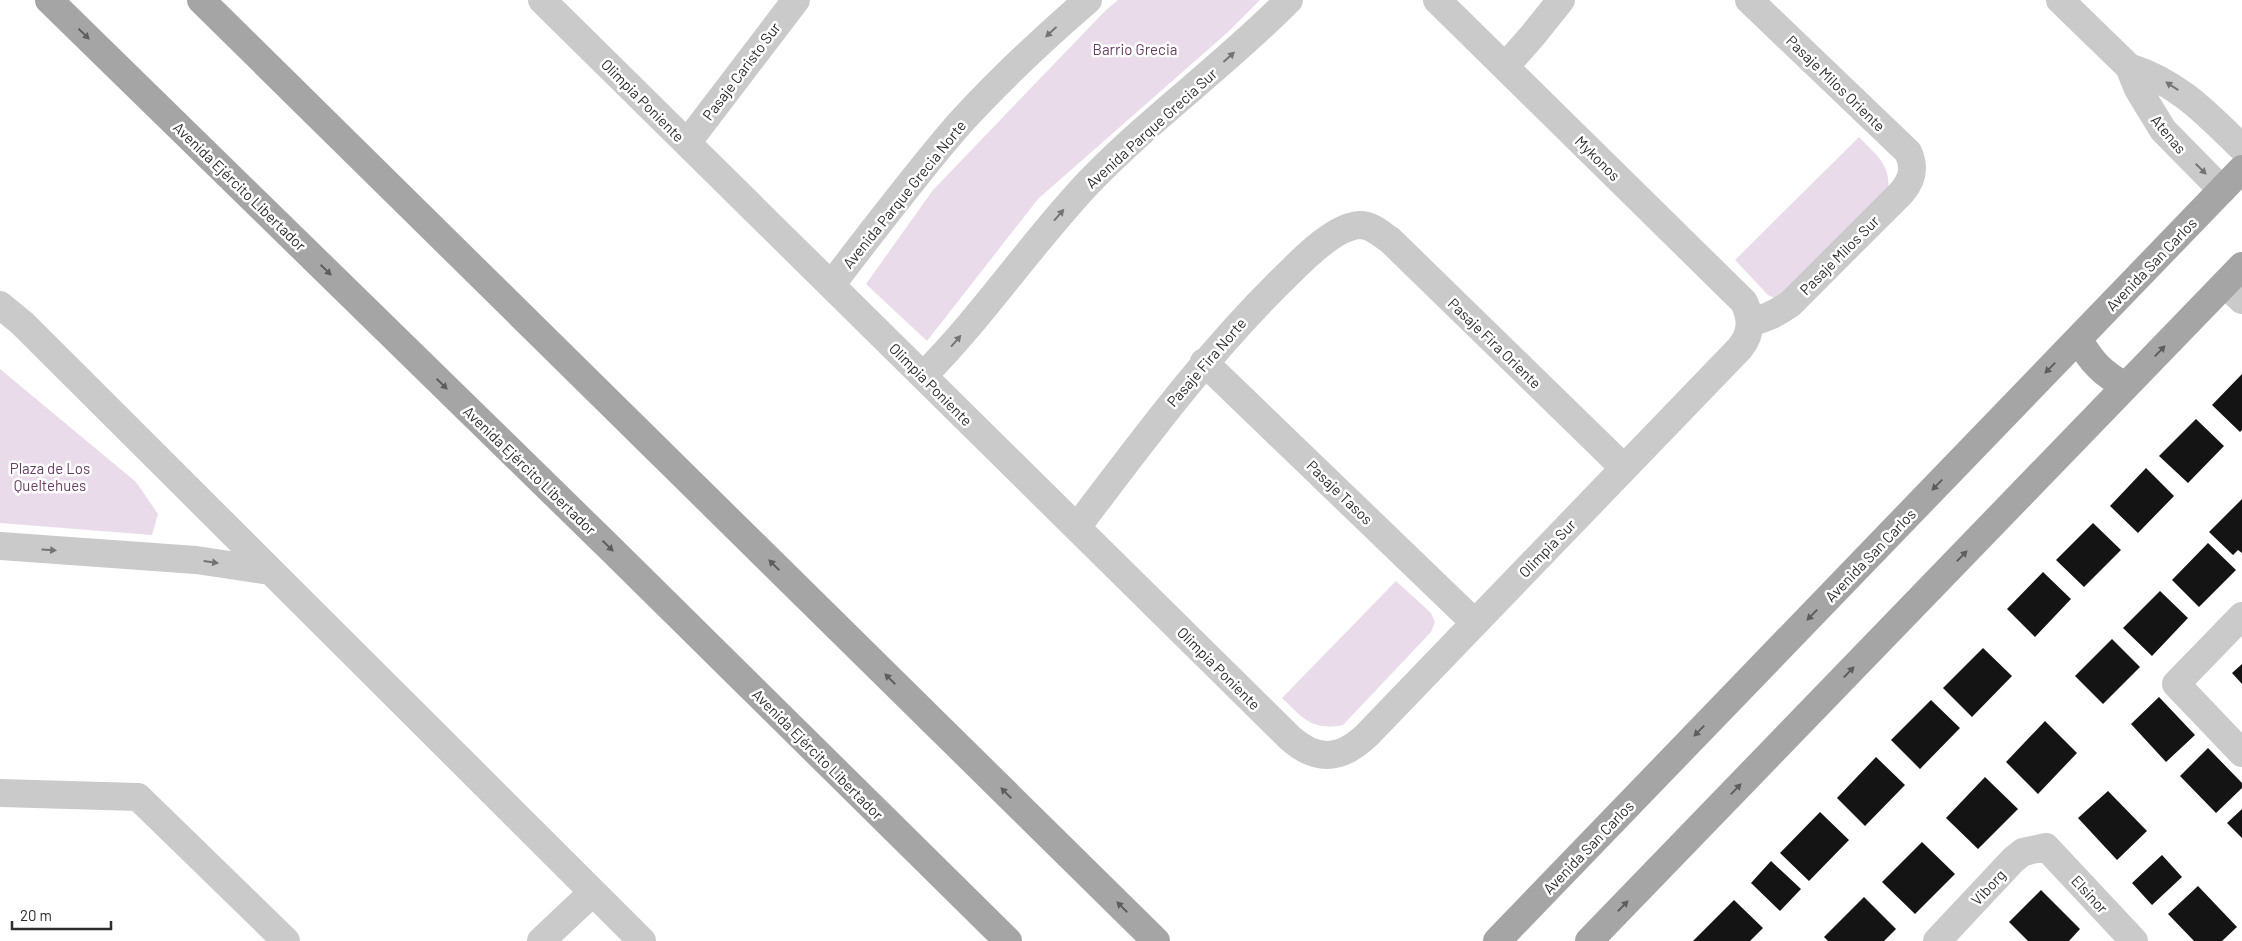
<svg xmlns="http://www.w3.org/2000/svg" width="2242" height="941" viewBox="0 0 2242 941" font-family="Barlow,sans-serif">
	<style>
		.green { fill: #eadbea }
		.building { fill: #141414 }
		.lines { fill: none; stroke-linecap: round; stroke-linejoin: round }
		.minor { stroke: #cacaca; stroke-width: 28 }
		.major { stroke: #a5a5a5; stroke-width: 28 }
		.oneway { fill: #747474 }
		.oneway2 { fill: #5d5d5d }
		.labels { text-anchor: middle; dominant-baseline: central; stroke-width: 5; stroke-linejoin: round; paint-order: stroke }
		.park-label { font-size: 15px; fill: #673d63; stroke: #fff }
		.street-label { font-size: 15px; fill: #2d2d2d; stroke: #fff }
	</style>
	<rect width="100%" height="100%" fill="#fff"/>
	<path class="green" d="M1118 0H1260L1228 32 1038 199 927 341 866 284 933 190 1105 11Z
		M1859 137C1879 158 1893 166 1887 197L1777 299 1768 295 1735 260Z
		M0 369 136 482 158 514 152 535 0 523Z
		M1396 581 1431 613 1435 622 1431 632 1343 725C1311 731 1303 718 1282 698Z"/>
	<path class="building" d="M2242 374V430L2240 432 2212 405Z
		M2196 419 2224 446 2188 483 2159 456Z
		M2146 468 2174 496 2138 533 2110 506Z
		M2242 499V553L2238 550 2233 555 2209 532Z
		M2093 523 2121 550 2084 587 2056 560Z
		M2208 543 2236 570 2199 607 2172 580Z
		M2043 572 2071 599 2035 637 2007 609Z
		M2160 591 2188 618 2152 656 2123 628Z
		M2112 639 2140 667 2103 704 2075 676Z
		M1983 648 2012 676 1972 717 1943 688Z
		M2242 664V684L2232 673Z
		M2159 697 2195 735 2166 762 2131 724Z
		M1931 700 1960 728 1920 769 1891 740Z
		M2045 721 2077 753 2038 794 2006 762Z
		M2208 748 2242 783V788L2216 813 2180 776Z
		M1876 757 1905 785 1865 826 1837 798Z
		M1985 777 2018 809 1978 849 1946 818Z
		M2108 791 2147 831 2117 860 2078 818Z
		M2242 809V838L2227 823Z
		M1820 812 1849 840 1809 881 1780 853Z
		M1922 842 1955 874 1915 914 1882 882Z
		M2162 855 2182 877 2152 905 2132 883Z
		M1771 861 1801 889 1780 911 1751 883Z
		M2198 886 2237 927 2222 941H2194L2168 914Z
		M2041 890 2080 929 2069 941H2028L2009 922Z
		M1864 897 1896 929 1884 941H1828L1824 937Z
		M1734 900 1763 928 1750 941H1693Z"/>
	<g class="lines">
		<path class="minor" d="M542 0 1290 738C1317 762 1341 760 1367 735L1740 348C1752 333 1752 319 1744 302L1437 0
			M1749 0 1908 152C1915 167 1913 179 1902 192L1790 304C1777 313 1766 319 1750 322
			M2060 0 2129 67 2138 89 2163 130 2222 190
			M1505 67 1533 35 1561 0
			M2129 67C2179 83 2206 113 2242 148
			M687 143 796 0
			M2225 284 2242 300
			M831 285C873 231 914 176 959 124 999 80 1043 39 1088 0
			M0 305 22 323 642 941
			M1204 362 1475 623
			M923 376C984 315 1031 243 1090 181 1153 116 1226 64 1289 0
			M1077 527C1144 439 1206 354 1286 276 1303 259 1335 226 1360 225 1372 225 1381 234 1390 240L1624 468
			M0 546 196 560 270 571
			M2242 616 2176 684 2242 753
			M0 793 138 797 286 941
			M541 941 593 892
			M1937 941 2013 860 2023 852 2046 847 2134 941"/>
		<path class="major" d="M49 0 613 551 1008 941
			M201 0 1156 941
			M2079 339C2090 361 2104 375 2126 386
			M1497 941 2242 169
			M1589 941 2242 266"/>
	</g>
	<defs><path id="oneway-solid" d="M-6-.8H1V-3.2L6.5 0L1 3.2V.8H-6Z" transform="scale(1.25)"/></defs>
	<g class="oneway">
		<use href="#oneway-solid" transform="translate(1051 32) rotate(137)"/>
		<use href="#oneway-solid" transform="translate(1229 57) rotate(-42)"/>
		<use href="#oneway-solid" transform="translate(2172 86) rotate(-147)"/>
		<use href="#oneway-solid" transform="translate(2201 169) rotate(45)"/>
		<use href="#oneway-solid" transform="translate(1059 215) rotate(-49)"/>
		<use href="#oneway-solid" transform="translate(956 341) rotate(-49)"/>
		<use href="#oneway-solid" transform="translate(49 550) rotate(4)"/>
		<use href="#oneway-solid" transform="translate(211 562) rotate(8)"/>
	</g>
	<g class="oneway2">
		<use href="#oneway-solid" transform="translate(84 34) rotate(44)"/>
		<use href="#oneway-solid" transform="translate(326 270) rotate(44)"/>
		<use href="#oneway-solid" transform="translate(2160 351) rotate(-46)"/>
		<use href="#oneway-solid" transform="translate(2050 368) rotate(134)"/>
		<use href="#oneway-solid" transform="translate(442 384) rotate(44)"/>
		<use href="#oneway-solid" transform="translate(1937 485) rotate(134)"/>
		<use href="#oneway-solid" transform="translate(608 546) rotate(44)"/>
		<use href="#oneway-solid" transform="translate(1962 556) rotate(-46)"/>
		<use href="#oneway-solid" transform="translate(774 565) rotate(-135)"/>
		<use href="#oneway-solid" transform="translate(1812 615) rotate(134)"/>
		<use href="#oneway-solid" transform="translate(1849 672) rotate(-46)"/>
		<use href="#oneway-solid" transform="translate(890 679) rotate(-135)"/>
		<use href="#oneway-solid" transform="translate(1699 731) rotate(134)"/>
		<use href="#oneway-solid" transform="translate(1736 789) rotate(-46)"/>
		<use href="#oneway-solid" transform="translate(1006 793) rotate(-135)"/>
		<use href="#oneway-solid" transform="translate(1623 906) rotate(-46)"/>
		<use href="#oneway-solid" transform="translate(1122 907) rotate(-135)"/>
	</g>
	<g class="labels">
		<g class="park-label">
			<text x="1135" y="49">Barrio Grecia</text>
			<text x="50" y="468">Plaza de Los<tspan x="50" dy="17">Queltehues</tspan></text>
		</g>
		<g class="street-label">
			<text transform="translate(741 71) rotate(-53)">Pasaje Caristo Sur</text>
			<text transform="translate(1836 83) rotate(44)">Pasaje Milos Oriente</text>
			<text transform="translate(643 100) rotate(45)">Olimpia Poniente</text>
			<text transform="translate(1151 128) rotate(-42)">Avenida Parque Grecia Sur</text>
			<text transform="translate(2169 134) rotate(50)">Atenas</text>
			<text transform="translate(1598 158) rotate(45)">Mykonos</text>
			<text transform="translate(240 186) rotate(44)">Avenida Ejército Libertador</text>
			<text transform="translate(904 194) rotate(-51)">Avenida Parque Grecia Norte</text>
			<text transform="translate(1839 255) rotate(-45)">Pasaje Milos Sur</text>
			<text transform="translate(2151 264) rotate(-46)">Avenida San Carlos</text>
			<text transform="translate(1495 343) rotate(44)">Pasaje Fira Oriente</text>
			<text transform="translate(1206 362) rotate(-49)">Pasaje Fira Norte</text>
			<text transform="translate(931 384) rotate(45)">Olimpia Poniente</text>
			<text transform="translate(530 470) rotate(44)">Avenida Ejército Libertador</text>
			<text transform="translate(1340 492) rotate(44)">Pasaje Tasos</text>
			<text transform="translate(1547 548) rotate(-46)">Olimpia Sur</text>
			<text transform="translate(1870 555) rotate(-46)">Avenida San Carlos</text>
			<text transform="translate(1219 668) rotate(45)">Olimpia Poniente</text>
			<text transform="translate(818 754) rotate(45)">Avenida Ejército Libertador</text>
			<text transform="translate(1588 847) rotate(-46)">Avenida San Carlos</text>
			<text transform="translate(1988 887) rotate(-47)">Viborg</text>
			<text transform="translate(2090 894) rotate(47)">Elsinor</text>
		</g>
	</g>
	<path d="M12 921v8h99v-8" fill="none" stroke="#2d2d2d" stroke-width="2.5"/>
	<text x="20" y="921" font-size="15" fill="#2d2d2d" stroke="#ffffff" stroke-width="4" paint-order="stroke">20 m</text>
</svg>
